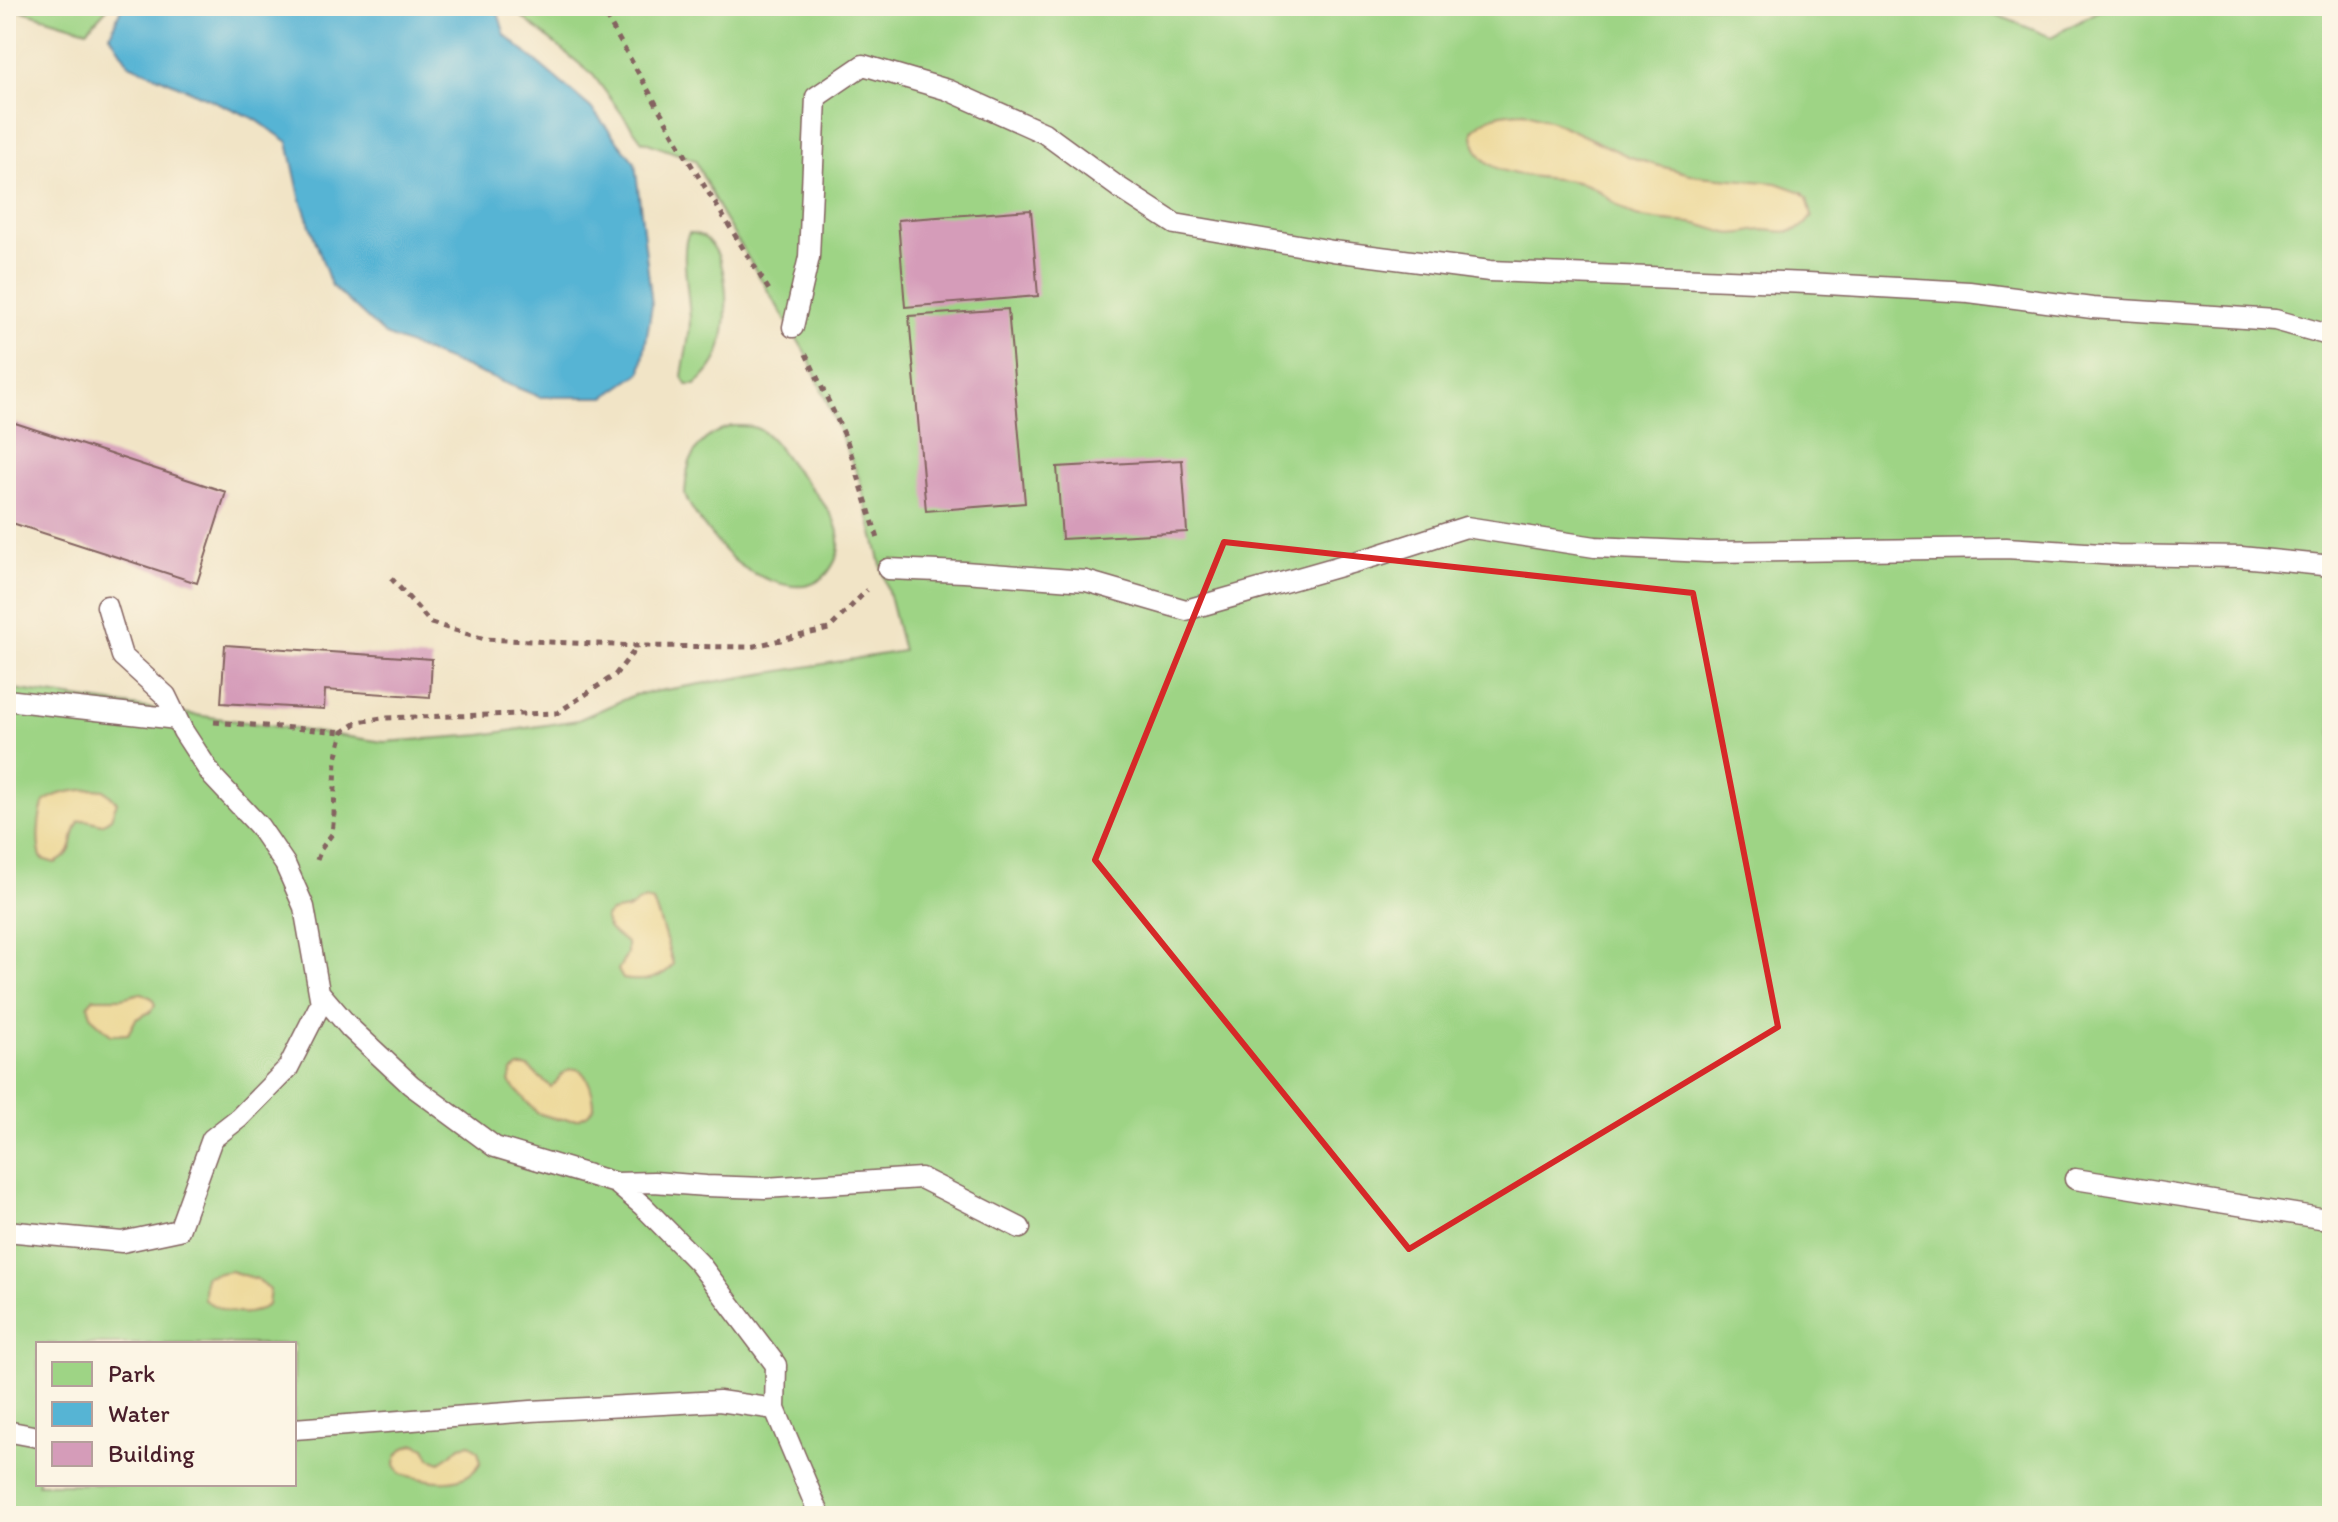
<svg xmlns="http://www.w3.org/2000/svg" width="2338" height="1522" viewBox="0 0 2338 1522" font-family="Itim,sans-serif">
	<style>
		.green { fill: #9ed485; stroke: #747a58; stroke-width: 2; fill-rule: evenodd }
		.sand { fill: #eeda9e; stroke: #9c7c64; stroke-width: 2 }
		.water { fill: #56b4d4; stroke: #506a80; stroke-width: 2 }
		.building { fill: #d59cb9 }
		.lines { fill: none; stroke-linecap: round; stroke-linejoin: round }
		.service-casing { stroke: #846461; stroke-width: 23 }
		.path { stroke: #846461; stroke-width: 5; stroke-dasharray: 6 6; stroke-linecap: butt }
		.service { stroke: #fff; stroke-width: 20 }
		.marked { fill: none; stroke: #d62828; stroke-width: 6; stroke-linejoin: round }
	</style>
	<rect width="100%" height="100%" fill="#fcf5e5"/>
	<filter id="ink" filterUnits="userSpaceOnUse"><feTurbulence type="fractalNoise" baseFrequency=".0125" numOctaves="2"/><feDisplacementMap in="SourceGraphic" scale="16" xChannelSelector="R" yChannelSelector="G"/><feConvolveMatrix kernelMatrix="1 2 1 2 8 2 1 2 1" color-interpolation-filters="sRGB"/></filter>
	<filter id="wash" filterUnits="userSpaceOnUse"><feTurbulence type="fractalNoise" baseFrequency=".006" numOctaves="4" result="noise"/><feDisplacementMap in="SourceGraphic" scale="32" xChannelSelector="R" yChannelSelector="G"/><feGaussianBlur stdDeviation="1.8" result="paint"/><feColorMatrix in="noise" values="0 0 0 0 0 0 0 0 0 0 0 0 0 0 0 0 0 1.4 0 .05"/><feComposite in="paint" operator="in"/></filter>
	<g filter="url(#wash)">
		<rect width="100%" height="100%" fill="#f1e4c6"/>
		<path class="green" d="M6 6H109L87 30Z
			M518 6H1975L2051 37 2108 6H2332V1516H6V688L384 742 482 735 578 720 634 695 903 651 859 478 808 357 722 215 695 160 642 141 593 75 521 16ZM38 1344H294V1484H38Z
			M689 233C735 234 731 331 716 360 711 370 703 377 696 385H687L682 377C684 359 690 338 690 321 690 299 679 249 689 233Z
			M732 426C739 426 749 425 756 428 772 434 783 455 793 467 814 493 852 525 835 561 829 573 822 581 809 585 789 591 752 575 736 562 723 551 689 510 685 494 685 490 686 486 686 482 688 452 703 434 732 426Z"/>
		<path class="sand" d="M1524 112 1552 121 1628 156 1652 164 1698 176 1777 183 1802 192 1807 198 1812 215C1809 220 1806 226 1800 228 1789 234 1775 231 1764 230 1751 230 1739 236 1727 233 1715 230 1704 225 1691 223 1673 221 1654 222 1636 216 1618 210 1607 194 1590 186 1557 171 1473 189 1473 131 1487 114 1503 113 1524 112Z
			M93 789 104 790 117 802 111 818 102 824 86 820 79 821C68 841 78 852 55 863L42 859C36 846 38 813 45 801 60 791 76 791 93 789Z
			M645 899 653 902C661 921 667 943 673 964 663 980 641 982 623 979L618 970 627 954V944C619 935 604 932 606 917L611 912 627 909Z
			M141 993 152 998 155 1005 150 1012 136 1019 128 1034 111 1035 92 1018 88 1005 94 998H121Z
			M519 1067H528L551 1087C557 1083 559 1076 565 1072 585 1058 594 1093 594 1106L588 1114 578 1119H557L537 1113 509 1082 512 1072Z
			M230 1271 257 1279 270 1289 268 1305C246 1320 226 1313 204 1300L205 1276Z
			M416 1444 425 1448 430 1458 440 1462 452 1454 460 1446 470 1444 478 1451 481 1462C465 1490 427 1481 401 1474L395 1465C395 1453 405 1446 416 1444Z"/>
		<path class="water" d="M122 6H496L505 35 591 108 635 163 652 305 641 372 605 397H540L385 335 331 285 300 197 288 142 255 119 129 64 110 35Z"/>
		<g id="blocks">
			<path class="building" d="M1031 210 1038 296 905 307 898 220Z
				M1008 309 1025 503 926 511 909 316Z
				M6 420 226 492 197 583 6 521Z
				M1182 460 1187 532 1062 539 1057 467Z
				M225 645 432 659 430 697 325 690 324 709 221 703Z"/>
		</g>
	</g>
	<g filter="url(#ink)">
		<use href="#blocks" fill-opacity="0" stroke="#846461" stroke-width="2"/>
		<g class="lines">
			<defs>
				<path id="service" d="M793 327 809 257 816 97 863 65 948 90 1044 133 1118 187 1175 224 1333 251 1490 271 1808 283 1969 292 2092 308 2275 320 2332 336
					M888 569 964 572 1086 581 1186 610 1379 555 1466 527 1595 547 1707 552 2006 548 2117 555 2241 557 2332 566
					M6 700 177 719
					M319 992 350 1028 411 1085 495 1147 616 1183 643 1206 699 1263 776 1365 775 1409
					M2075 1179 2320 1218 2332 1217
					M616 1183 654 1182 706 1186 765 1188 921 1178 1020 1228
					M6 1231 122 1242 179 1230 212 1139 239 1118 288 1068 321 1003 304 907 285 864 259 826 213 777 183 731 166 696 122 656 107 606
					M294 1429 531 1411 719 1401 775 1409 820 1516
					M6 1431 38 1437"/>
			</defs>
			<use href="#service" class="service-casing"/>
			<path class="path" d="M600 6 687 158 769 290
				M806 354 846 438 879 542
				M391 578 431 623 485 639 638 646 750 647 829 629 867 590
				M214 722 343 732
				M317 860 321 849 332 834 334 814 336 759 343 732 358 722 382 718 557 713 615 675 638 646"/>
			<use href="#service" class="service"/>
		</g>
	</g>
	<path class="marked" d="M1224 542 1693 593 1778 1027 1409 1249 1095 860Z"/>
	<rect width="2338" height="1522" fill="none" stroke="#fcf5e5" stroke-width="32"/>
	<rect x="36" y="1342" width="260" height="144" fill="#fcf5e5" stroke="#b59f9b" stroke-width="2"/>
	<rect x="52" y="1362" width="40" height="24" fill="#9ed485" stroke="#b59f9b" stroke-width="2"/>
	<text x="108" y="1382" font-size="24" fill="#4a1f2b">Park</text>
	<rect x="52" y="1402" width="40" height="24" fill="#56b4d4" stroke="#b59f9b" stroke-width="2"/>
	<text x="108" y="1422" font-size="24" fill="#4a1f2b">Water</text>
	<rect x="52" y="1442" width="40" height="24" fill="#d59cb9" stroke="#b59f9b" stroke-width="2"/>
	<text x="108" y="1462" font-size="24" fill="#4a1f2b">Building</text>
</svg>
